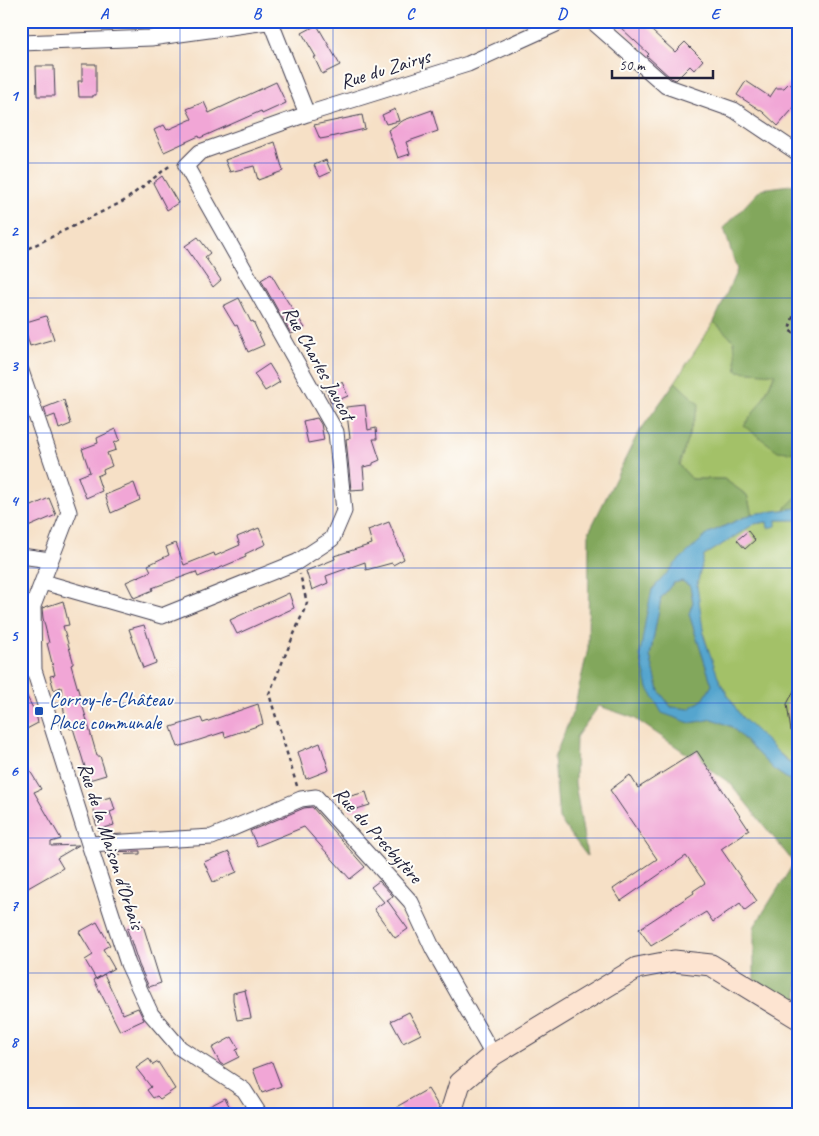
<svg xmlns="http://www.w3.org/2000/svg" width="819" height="1136" viewBox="0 0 819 1136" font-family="Caveat,sans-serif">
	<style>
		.green { fill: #a3c168; stroke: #627252 }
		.forest { fill: #82a75c; stroke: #52644c }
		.water { fill: #54a5ce; stroke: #3b6484; fill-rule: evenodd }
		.building { fill: #f1a6d6 }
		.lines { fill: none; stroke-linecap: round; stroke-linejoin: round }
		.street-casing { stroke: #423e50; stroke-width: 17 }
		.secondary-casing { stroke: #423e50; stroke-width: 23 }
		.path { stroke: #423e50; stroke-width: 2.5; stroke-dasharray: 4 4; stroke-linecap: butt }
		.street { stroke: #fff; stroke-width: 15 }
		.secondary { stroke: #fde4d1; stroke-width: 21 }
		.grid { fill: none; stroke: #1d4ed8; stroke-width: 1; stroke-opacity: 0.55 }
		.transit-dot { fill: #1a4fb4; stroke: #fdfcf7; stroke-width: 2 }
		.labels { text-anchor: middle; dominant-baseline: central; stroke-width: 4; stroke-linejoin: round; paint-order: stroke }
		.street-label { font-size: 20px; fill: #22223b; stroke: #fdfcf7 }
		.transit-label { font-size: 20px; fill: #164399; stroke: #fdfcf7; text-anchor: start }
		.neatline { fill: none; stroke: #1d4ed8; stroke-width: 2 }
		.grid-label { font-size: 16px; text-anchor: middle; font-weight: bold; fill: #1d4ed8 }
	</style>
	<rect width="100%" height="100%" fill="#fdfcf7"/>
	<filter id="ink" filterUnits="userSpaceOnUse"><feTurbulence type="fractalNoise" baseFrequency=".02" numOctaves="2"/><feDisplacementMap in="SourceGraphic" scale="10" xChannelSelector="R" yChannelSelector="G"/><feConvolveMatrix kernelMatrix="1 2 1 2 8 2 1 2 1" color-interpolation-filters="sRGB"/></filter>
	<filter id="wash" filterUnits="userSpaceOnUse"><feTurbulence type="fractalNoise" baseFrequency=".0096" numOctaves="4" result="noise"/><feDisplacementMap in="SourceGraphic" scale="20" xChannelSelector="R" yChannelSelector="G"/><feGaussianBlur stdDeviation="1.12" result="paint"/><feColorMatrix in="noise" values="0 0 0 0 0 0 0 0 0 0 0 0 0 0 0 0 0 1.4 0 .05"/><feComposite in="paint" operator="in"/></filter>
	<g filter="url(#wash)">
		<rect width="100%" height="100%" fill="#f6e0c6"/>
		<path class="green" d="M714 322 734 340 775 373 763 399 778 450 798 453V495L783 510 752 514 747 495 724 479H692L679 465 699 404 675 382Z
			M776 520H798V768C778 753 757 735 741 716 715 686 698 625 697 586 697 576 702 565 704 556L754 524 767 522 768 527Z"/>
		<path class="forest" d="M798 184V453L778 451 744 426 763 399 775 374 737 371 734 341 714 322 737 270 724 228 761 189Z
			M675 382 699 404 679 465 692 479H724L747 495 752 514 709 533 652 589 648 688 690 723 713 719 732 727 773 769 798 786V1006L754 979V927L794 863 730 783 634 718 599 706 576 737 575 783 587 856 559 819 554 758 574 709 588 649 589 532 637 435Z
			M798 495V508L783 510Z
			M682 581 690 586 693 602 689 614 712 685 704 699 689 709 671 707 659 691 650 656 661 598 673 583Z"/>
		<path class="water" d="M798 508V520H776V526L768 528 767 522 754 524 704 556 697 585 704 637 720 682 740 715 785 759 798 768V786L773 769 732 727 713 719 690 723 662 713 648 688 640 655 646 617 652 590 677 562 709 533 752 514ZM682 581 690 586 693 602 689 614 712 685 704 699 689 709 671 707 659 691 650 656 661 598 673 583Z"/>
		<g id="blocks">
			<path class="building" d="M626 21H641L675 52 685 42 703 60 694 70 690 66 676 80 671 78 647 56 649 54 620 27Z
				M317 25 340 65 322 74 314 57H316L302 33Z
				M82 64H96V95H93V97H79L78 81H82Z
				M36 66H54L55 96H37Z
				M746 81 770 97 776 88H784L789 83 798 91V103L778 126 763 112 737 95Z
				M276 82 286 103 262 114 261 111 200 138 199 136 164 152 154 130 164 125 167 130 192 119 187 109 204 102 209 113Z
				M395 109 399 121 386 124 382 115Z
				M432 110 438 131 406 142 410 154 398 158 388 130 404 120Z
				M362 115 365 129 326 138 320 139 314 125Z
				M275 142 283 171 258 180 254 166 230 172 225 160Z
				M326 160 331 172 320 177 314 165Z
				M162 176 178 203 167 210 153 183Z
				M198 237 210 253 205 257 221 280 213 287 185 246Z
				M271 274 284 296 305 328 291 334 261 280Z
				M239 298 251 322 253 321 264 345 248 352 237 325 235 326 223 306Z
				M46 316 54 339 30 346 23 323Z
				M269 364 280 382 265 391 254 374Z
				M342 382 348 396 331 403 326 389Z
				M64 400 71 424 59 429 55 415 47 418 44 408Z
				M365 405 368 430 376 428 377 439H373L380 460 373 463V465L363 467 365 489 351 490 346 439 350 438 346 407Z
				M317 418 321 424 324 440 308 443 303 421Z
				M116 429 120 440 114 443 116 450 107 453 112 466 103 470 104 473 97 476 102 491 86 498 78 477 90 472 82 449 98 443 97 438Z
				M134 483 140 500 111 513 105 495Z
				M49 498 56 515 21 530V511Z
				M389 522 404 559 393 565 392 563 366 570 365 562 326 576 328 583 312 590 306 571 335 559 334 556 372 544 368 530Z
				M259 528 266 544 245 554 246 557 198 577 196 572 152 588 153 590 134 598 126 582 151 571 148 565 169 555 166 547 176 543 184 565 214 553 215 556 240 545 237 537Z
				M748 531 755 540 745 549 737 540Z
				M289 593 294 608 237 634 230 620Z
				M63 601 69 625 63 626 73 661V664L71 665 97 756H100L106 775 89 780 73 728 70 729 64 711 61 687 54 690 50 676 55 675 47 643H49L43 618 42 608Z
				M144 625 156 663 143 668 129 629Z
				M798 683V731H791L787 704Z
				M21 685 36 714 38 723 21 732Z
				M258 704 263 724 225 737 224 732 178 747 171 727 201 718 203 723Z
				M320 743 329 770 306 779 298 752Z
				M697 751 749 830 721 849 757 901 745 910 740 903 713 922 706 912 651 946 639 929 694 893 693 891 705 883 686 856 621 901 613 889 657 859 610 790 630 775 638 788Z
				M30 771 41 789 34 792 61 839 51 842V846L79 845 57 858 63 868 21 892V777Z
				M366 792 370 805 350 811 347 797Z
				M111 797 115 810 110 812 114 825 98 830 94 817 96 816 91 802Z
				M312 807 365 867 350 879 304 827 257 846 250 831 304 808Z
				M140 851V854L106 855 105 852Z
				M229 852 237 872 213 882 204 862Z
				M379 881 393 896 387 900 408 929 395 938 374 909 384 902 371 887Z
				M97 922 110 945 103 949 114 968 96 979 85 960 93 955 79 932Z
				M143 925 161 983 149 987 139 965 127 929Z
				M104 974 123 1014 138 1008 144 1020 120 1031 94 980Z
				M245 990 251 1018 237 1020 233 1000V993Z
				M409 1012 421 1034 403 1043 391 1021Z
				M232 1037 239 1049 236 1050 239 1057 223 1065 220 1063 212 1048Z
				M149 1059 153 1065 158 1062 175 1089 160 1099 157 1096 153 1098 147 1090 151 1087 136 1068Z
				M272 1062 281 1086 262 1093 253 1069Z
				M428 1089 439 1107 438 1115H403L398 1106Z
				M225 1098 234 1115H212L208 1107Z"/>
		</g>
	</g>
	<g filter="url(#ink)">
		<use href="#blocks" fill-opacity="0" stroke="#423e50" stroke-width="1"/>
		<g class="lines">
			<defs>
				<path id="street" d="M592 21 666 86 734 110 798 153
					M271 23 307 114
					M21 43 151 38 274 21
					M21 371 69 512 33 606 34 670 89 844 128 964 151 1014 180 1048 244 1090 260 1115
					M21 556 50 560
					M43 582 162 616 297 562 332 539 344 511 336 432 186 166 200 152 307 114 468 64 563 21
					M89 844 212 837 301 799 316 797 411 902 433 949 493 1055"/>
				<path id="secondary" d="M450 1115 460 1083 493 1055 637 968 674 961 711 965 798 1018"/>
			</defs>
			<use href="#street" class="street-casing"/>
			<use href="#secondary" class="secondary-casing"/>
			<path class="path" d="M798 198 796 204 798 209
				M21 252 124 201 172 164
				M798 301 789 330 798 336
				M297 786 269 694 307 603 300 574"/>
			<use href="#street" class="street"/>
			<use href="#secondary" class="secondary"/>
		</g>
	</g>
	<path class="grid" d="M180 21V1115M333 21V1115M486 21V1115M639 21V1115M21 163H798M21 298H798M21 433H798M21 568H798M21 703H798M21 838H798M21 973H798"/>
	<rect class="transit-dot" x="34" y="706" width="10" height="10" rx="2.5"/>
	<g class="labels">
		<g class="street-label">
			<text transform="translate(385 69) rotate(-17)">Rue du Zairys</text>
			<text transform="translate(319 363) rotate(61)">Rue Charles Jaucot</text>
			<text transform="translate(378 835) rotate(48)">Rue du Presbytère</text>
			<text transform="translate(111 846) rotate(72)">Rue de la Maison d'Orbais</text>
		</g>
		<g class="transit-label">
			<text x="49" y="699">Corroy-le-Château<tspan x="49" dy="23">Place communale</tspan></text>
		</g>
	</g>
	<rect width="819" height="1136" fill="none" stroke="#fdfcf7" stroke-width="55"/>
	<path d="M612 70v8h101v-8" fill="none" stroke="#22223b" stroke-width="2.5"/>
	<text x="619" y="70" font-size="15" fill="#22223b" stroke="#fdfcf7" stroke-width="4" paint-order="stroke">50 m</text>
	<rect x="28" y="28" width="764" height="1080" class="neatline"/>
	<g class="grid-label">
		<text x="104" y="19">A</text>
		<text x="257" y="19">B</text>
		<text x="410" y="19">C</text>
		<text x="562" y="19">D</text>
		<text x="715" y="19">E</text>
		<text x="14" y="101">1</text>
		<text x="14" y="236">2</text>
		<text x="14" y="371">3</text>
		<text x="14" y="506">4</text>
		<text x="14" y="641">5</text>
		<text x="14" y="776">6</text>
		<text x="14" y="911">7</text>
		<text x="14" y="1047">8</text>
	</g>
</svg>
